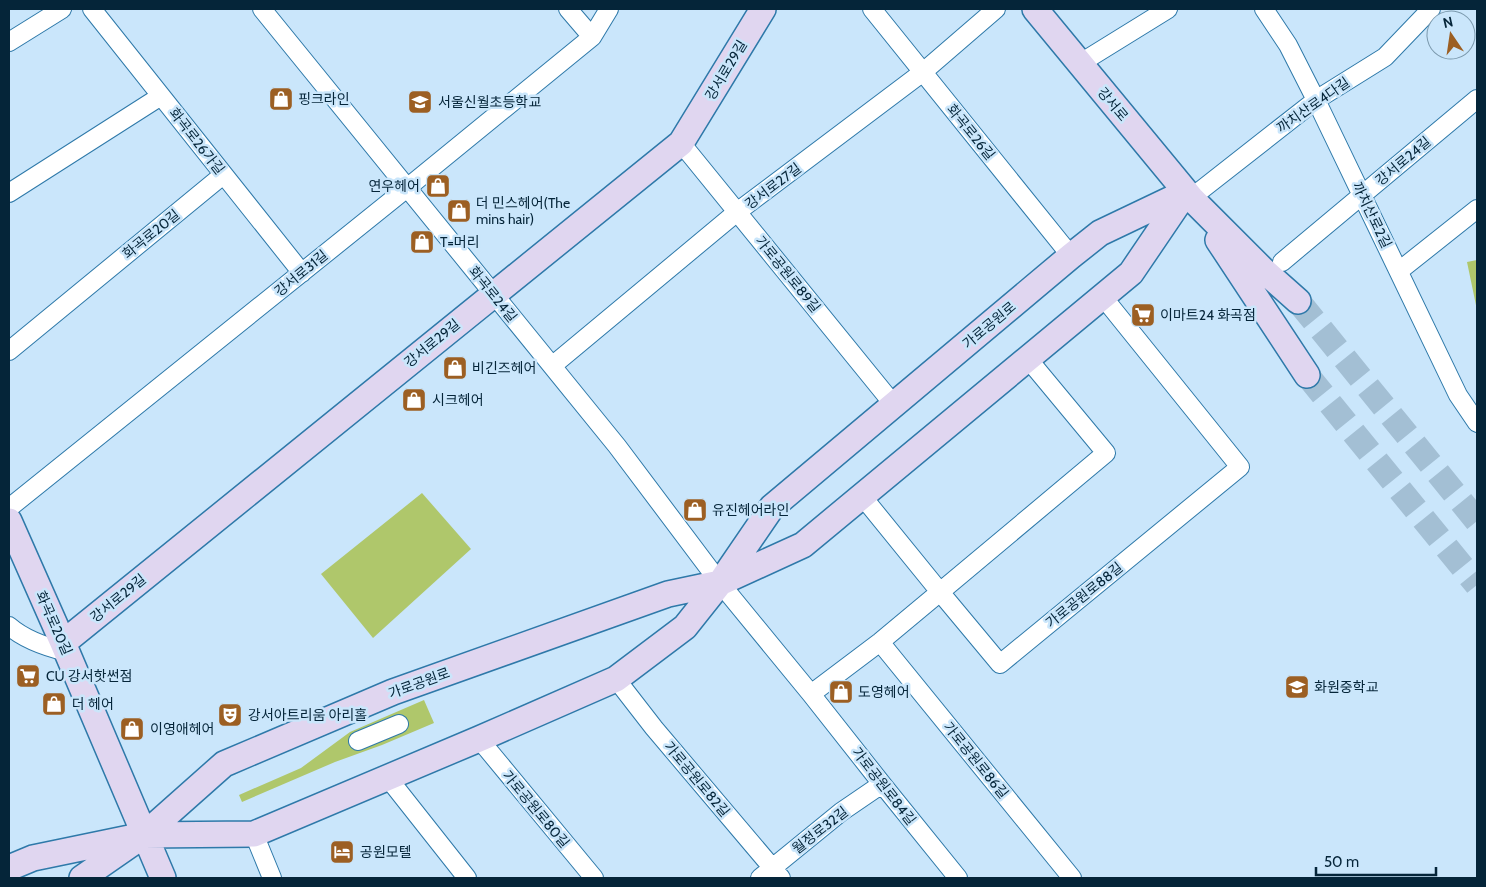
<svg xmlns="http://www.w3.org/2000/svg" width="1486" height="887" viewBox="0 0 1486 887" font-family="Cabin,'Noto Sans KR',sans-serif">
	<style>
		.green { fill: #afc76b }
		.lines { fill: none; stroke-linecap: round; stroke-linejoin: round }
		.secondary-tunnel { stroke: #a3bfd4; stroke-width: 25; stroke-dasharray: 25 12; stroke-linecap: butt }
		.street-casing { stroke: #2e79a9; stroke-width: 20 }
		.secondary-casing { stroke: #2e79a9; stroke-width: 28 }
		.street { stroke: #fff; stroke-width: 18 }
		.secondary { stroke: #e0d6f0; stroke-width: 25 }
		.labels { text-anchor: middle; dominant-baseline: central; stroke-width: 5; stroke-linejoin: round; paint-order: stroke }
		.street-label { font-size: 14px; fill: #052539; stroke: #cae6fb }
		.poi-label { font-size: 14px; fill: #052539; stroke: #cae6fb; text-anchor: start }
	</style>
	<rect width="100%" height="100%" fill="#cae6fb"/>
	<path class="green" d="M1477 260V310L1467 262Z
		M422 493 471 549 373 638 321 574Z
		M424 700 434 723 382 745 335 762 242 802 239 795 301 768 350 732Z"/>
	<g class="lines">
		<path class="secondary-tunnel" d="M1298 301 1477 521
			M1307 375 1477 585"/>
		<defs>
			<path id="street" d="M92 9 302 273
				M262 9 617 446 720 583 811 694 882 784 958 878
				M568 9 592 37
				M872 9 1071 256
				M1264 9 1288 45 1316 100 1458 395 1477 423
				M9 42 62 9
				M1079 64 1168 9
				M681 143 894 405
				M9 193 161 96
				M1191 198 1316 100 1385 57 1431 9
				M1282 262 1477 99
				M1399 271 1477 209
				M9 351 223 175
				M552 366 737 212 923 72 996 9
				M862 496 940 592 1106 453 1028 359
				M9 508 407 188 592 37 609 9
				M9 626C25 640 46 647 67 652
				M880 642 1072 878
				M616 679 654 728 781 878
				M811 694 880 642 940 592 1000 664 1240 467 1103 297
				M479 739 594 878
				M358 741 399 724
				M388 778 467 878
				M254 834 272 878
				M760 878 841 812 882 784"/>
			<path id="secondary" d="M1035 9 1191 198 1262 269 1298 301
				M1218 240 1307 375
				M9 521 63 643 163 878
				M63 643 681 143 763 9
				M9 868 33 858 144 835 224 764 393 692 668 594 720 583 772 507 1071 256 1100 233 1186 192
				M82 878 144 835 254 834 479 739 616 679 685 627 720 583 803 545 1131 273 1186 192"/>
		</defs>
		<use href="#street" class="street-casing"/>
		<use href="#secondary" class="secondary-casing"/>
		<use href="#street" class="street"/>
		<use href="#secondary" class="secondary"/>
	</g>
	<defs>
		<symbol id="shop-square" viewBox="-11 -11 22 22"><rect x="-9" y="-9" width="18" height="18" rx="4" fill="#9c5f23" stroke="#cae6fb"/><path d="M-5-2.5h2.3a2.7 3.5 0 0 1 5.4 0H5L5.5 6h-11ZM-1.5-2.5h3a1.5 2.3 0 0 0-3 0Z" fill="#fff"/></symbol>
		<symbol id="school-square" viewBox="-11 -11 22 22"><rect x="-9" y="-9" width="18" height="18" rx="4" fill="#9c5f23" stroke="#cae6fb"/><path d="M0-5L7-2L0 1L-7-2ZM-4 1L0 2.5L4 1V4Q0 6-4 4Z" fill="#fff"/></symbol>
		<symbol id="supermarket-square" viewBox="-11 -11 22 22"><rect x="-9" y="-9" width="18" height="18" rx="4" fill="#9c5f23" stroke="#cae6fb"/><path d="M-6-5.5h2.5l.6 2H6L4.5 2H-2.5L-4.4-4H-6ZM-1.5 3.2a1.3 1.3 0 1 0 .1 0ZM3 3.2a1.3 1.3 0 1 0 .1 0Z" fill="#fff"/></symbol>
		<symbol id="theatre-square" viewBox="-11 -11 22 22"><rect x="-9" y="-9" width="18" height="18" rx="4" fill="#9c5f23" stroke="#cae6fb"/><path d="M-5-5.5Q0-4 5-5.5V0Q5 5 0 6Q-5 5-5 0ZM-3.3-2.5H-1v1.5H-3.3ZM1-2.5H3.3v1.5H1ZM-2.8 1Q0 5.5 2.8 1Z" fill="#fff"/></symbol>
		<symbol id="hotel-square" viewBox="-11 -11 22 22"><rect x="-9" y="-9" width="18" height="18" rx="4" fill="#9c5f23" stroke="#cae6fb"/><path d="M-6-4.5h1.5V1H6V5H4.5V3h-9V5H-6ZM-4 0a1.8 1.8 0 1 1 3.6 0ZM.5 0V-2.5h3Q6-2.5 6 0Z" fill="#fff"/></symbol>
	</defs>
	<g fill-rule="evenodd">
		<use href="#shop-square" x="267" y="85" width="28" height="28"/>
		<use href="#school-square" x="406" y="88" width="28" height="28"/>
		<use href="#shop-square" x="424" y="172" width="28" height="28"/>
		<use href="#shop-square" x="445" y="197" width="28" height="28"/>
		<use href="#shop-square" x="408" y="228" width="28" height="28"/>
		<use href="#supermarket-square" x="1129" y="301" width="28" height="28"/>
		<use href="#shop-square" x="441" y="354" width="28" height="28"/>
		<use href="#shop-square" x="400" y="386" width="28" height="28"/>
		<use href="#shop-square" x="681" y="496" width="28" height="28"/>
		<use href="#supermarket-square" x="14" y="662" width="28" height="28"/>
		<use href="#school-square" x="1283" y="673" width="28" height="28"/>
		<use href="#shop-square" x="827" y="678" width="28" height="28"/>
		<use href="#shop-square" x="40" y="690" width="28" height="28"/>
		<use href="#theatre-square" x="216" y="701" width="28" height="28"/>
		<use href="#shop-square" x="118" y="715" width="28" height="28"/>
		<use href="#hotel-square" x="328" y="838" width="28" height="28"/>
	</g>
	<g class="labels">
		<g class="street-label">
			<text transform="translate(726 70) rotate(-59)">강서로29길</text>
			<text transform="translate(1113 104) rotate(50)">강서로</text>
			<text transform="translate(1313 105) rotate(-35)">까치산로4다길</text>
			<text transform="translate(971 132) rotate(51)">화곡로26길</text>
			<text transform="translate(197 141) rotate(52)">화곡로26가길</text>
			<text transform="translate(1403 161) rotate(-40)">강서로24길</text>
			<text transform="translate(773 186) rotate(-37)">강서로27길</text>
			<text transform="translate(1372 215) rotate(64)">까치산로2길</text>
			<text transform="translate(151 234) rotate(-39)">화곡로20길</text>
			<text transform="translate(301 273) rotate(-39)">강서로31길</text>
			<text transform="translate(788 274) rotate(51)">가로공원로89길</text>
			<text transform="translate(493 294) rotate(51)">화곡로24길</text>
			<text transform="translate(989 325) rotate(-40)">가로공원로</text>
			<text transform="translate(432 343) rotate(-39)">강서로29길</text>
			<text transform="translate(1084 595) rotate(-39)">가로공원로88길</text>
			<text transform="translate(118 598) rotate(-39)">강서로29길</text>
			<text transform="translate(54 623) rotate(66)">화곡로20길</text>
			<text transform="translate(419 683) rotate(-20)">가로공원로</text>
			<text transform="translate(976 760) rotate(51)">가로공원로86길</text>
			<text transform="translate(697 779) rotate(50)">가로공원로82길</text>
			<text transform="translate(884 786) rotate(52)">가로공원로84길</text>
			<text transform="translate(536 809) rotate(50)">가로공원로80길</text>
			<text transform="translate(820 830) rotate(-38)">월정로32길</text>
		</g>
		<g class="poi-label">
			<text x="298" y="99">핑크라인</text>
			<text x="438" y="102">서울신월초등학교</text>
			<text x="420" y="186" text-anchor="end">연우헤어</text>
			<text x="476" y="203">더 민스헤어(The<tspan x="476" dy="16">mins hair)</tspan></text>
			<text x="440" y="242">T=머리</text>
			<text x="1160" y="315">이마트24 화곡점</text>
			<text x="472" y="368">비긴즈헤어</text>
			<text x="432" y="400">시크헤어</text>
			<text x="712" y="510">유진헤어라인</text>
			<text x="46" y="676">CU 강서핫썬점</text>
			<text x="1314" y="687">화원중학교</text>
			<text x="858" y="692">도영헤어</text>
			<text x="72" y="704">더 헤어</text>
			<text x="248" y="715">강서아트리움 아리홀</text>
			<text x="150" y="729">이영애헤어</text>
			<text x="360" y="852">공원모텔</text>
		</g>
	</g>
	<rect width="1486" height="887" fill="none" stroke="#052539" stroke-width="20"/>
	<g transform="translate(1451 35) rotate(347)"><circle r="24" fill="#cae6fb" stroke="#7b99ad"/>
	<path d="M0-4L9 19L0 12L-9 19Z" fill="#9c5f23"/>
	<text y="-8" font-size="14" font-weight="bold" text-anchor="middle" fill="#052539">N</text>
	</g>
	<path d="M1316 867v8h120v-8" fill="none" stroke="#052539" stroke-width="2.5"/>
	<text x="1324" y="867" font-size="15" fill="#052539" stroke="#cae6fb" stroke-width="4" paint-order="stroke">50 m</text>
</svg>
